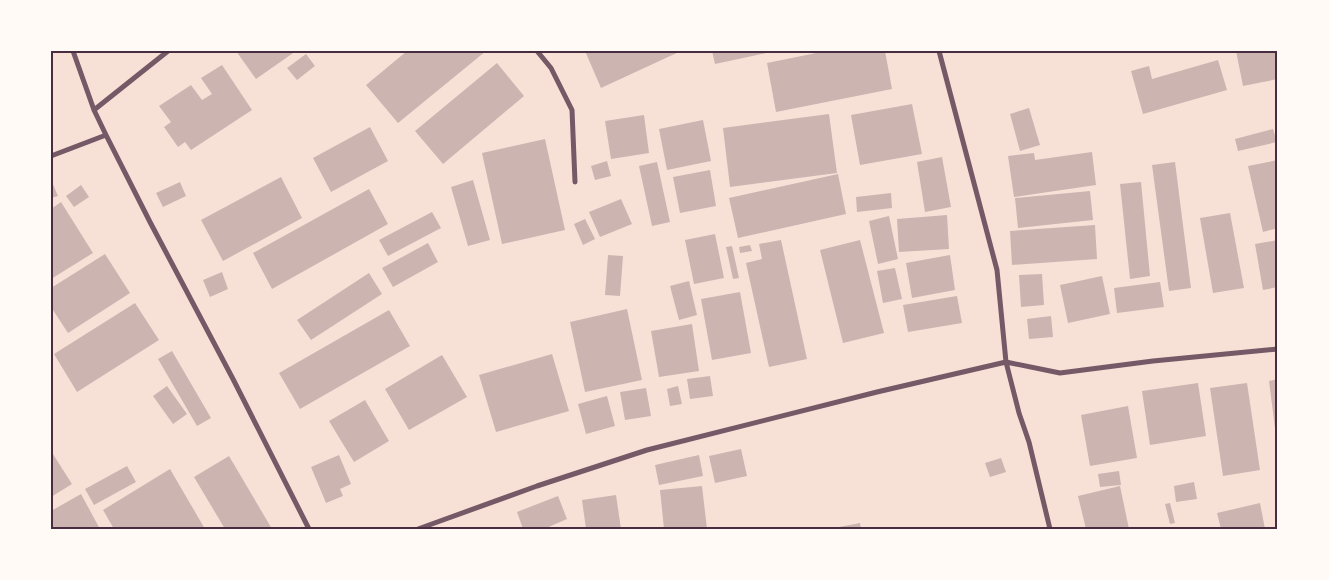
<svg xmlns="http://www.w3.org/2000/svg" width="1329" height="580" viewBox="0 0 1329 580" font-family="'DM Sans',sans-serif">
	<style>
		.building { fill: #ccb4b1 }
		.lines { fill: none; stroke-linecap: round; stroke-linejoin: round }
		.minor { stroke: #755966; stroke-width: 5 }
		.neatline { fill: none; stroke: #4a2c40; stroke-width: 2 }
	</style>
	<rect width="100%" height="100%" fill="#f7e1d7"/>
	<path class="building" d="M236 51H296L256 79Z
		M407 51H486L398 123 366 85Z
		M585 51H681L601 88Z
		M712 51H771V52L715 64Z
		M826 51H885L892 89 776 112 767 63Z
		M1236 51H1278V79L1243 86Z
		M306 54 315 66 297 80 287 68Z
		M1218 60 1227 90 1143 114 1131 71 1149 66 1152 79Z
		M497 63 524 96 443 164 415 131Z
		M222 65 252 110 191 150 185 142 178 147 164 127 171 122 159 106 191 85 202 100 212 94 201 78Z
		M912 104 922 154 860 165 851 115Z
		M1029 108 1040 145 1020 151 1010 114Z
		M829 114 837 173 730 187 723 128Z
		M644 115 649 153 611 159 605 121Z
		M703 120 711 161 667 170 659 129Z
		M370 127 388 161 331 192 313 158Z
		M1273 129 1277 142 1238 151 1235 139Z
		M545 139 565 230 502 244 482 153Z
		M1092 152 1096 185 1014 197 1008 156 1034 153 1035 160Z
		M942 157 951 207 925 212 917 162Z
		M1278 160V228L1263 232 1248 166Z
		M607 161 611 176 595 180 591 166Z
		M657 162 670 222 652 226 639 166Z
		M1175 162 1191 288 1169 291 1152 165Z
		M710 170 716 206 680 213 673 177Z
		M838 174 846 214 738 238 729 198Z
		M281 177 302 218 223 261 201 220Z
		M51 180 58 196 51 198Z
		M473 180 490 240 468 246 451 187Z
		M180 182 186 196 163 207 156 193Z
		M1141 182 1150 276 1130 279 1120 184Z
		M81 185 89 197 74 207 66 196Z
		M369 189 388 224 272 289 253 253Z
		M1090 191 1093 220 1018 228 1015 198Z
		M891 193 892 208 857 212 856 197Z
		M621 199 632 224 600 237 589 212Z
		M61 202 93 253 51 279V209Z
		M432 212 441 228 388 256 379 240Z
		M1230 213 1244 288 1213 293 1200 218Z
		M947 215 949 249 899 252 897 219Z
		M889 216 898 259 878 264 869 221Z
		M585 219 595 239 583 245 574 224Z
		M1095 225 1097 259 1012 265 1010 231Z
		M715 234 724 278 694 284 685 240Z
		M781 240 807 359 769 367 746 263 762 259 759 244Z
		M860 240 884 333 843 343 820 250Z
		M1278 240V287L1263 290 1255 244Z
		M428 243 438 262 393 287 382 268Z
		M750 245 752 251 740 253 739 247Z
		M732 246 739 278 733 279 726 247Z
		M105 254 130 293 68 333 51 307V288Z
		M608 255 623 256 620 296 605 295Z
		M950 255 955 290 912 298 906 263Z
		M895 268 902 299 883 303 877 271Z
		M222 272 228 289 210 297 203 280Z
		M369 273 382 294 311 340 297 320Z
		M1042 274 1044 305 1021 307 1019 275Z
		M1102 276 1110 314 1068 323 1060 285Z
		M689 281 697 315 679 320 670 286Z
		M1160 282 1164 307 1117 313 1114 288Z
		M740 292 751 353 712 360 701 299Z
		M957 296 962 323 908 332 903 305Z
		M135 303 159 340 77 392 54 354Z
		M627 309 642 380 585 392 570 322Z
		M389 310 410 346 300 409 279 373Z
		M1051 316 1053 337 1029 339 1027 319Z
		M692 324 699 371 659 377 651 331Z
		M172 351 211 418 197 426 158 359Z
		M552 354 569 411 496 432 479 375Z
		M442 355 467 397 409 430 385 389Z
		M710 376 713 396 690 399 687 379Z
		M1278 379V444H1277L1269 381Z
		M1198 383 1206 436 1150 445 1142 391Z
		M1247 383 1260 470 1223 476 1210 388Z
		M167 386 187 414 173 424 153 396Z
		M678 386 682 404 670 406 667 389Z
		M646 388 651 416 625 420 620 392Z
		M607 396 615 426 586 434 578 404Z
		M365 400 389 441 354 462 329 421Z
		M1128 406 1137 458 1090 466 1081 415Z
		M741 449 747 476 715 483 709 456Z
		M51 451 72 484 51 497Z
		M339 455 351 484 340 489 343 496 326 503 311 467Z
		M699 455 703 476 659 485 655 465Z
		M229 456 272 529H225L194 477Z
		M1001 458 1006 472 990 477 985 463Z
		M127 466 136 482 94 505 85 489Z
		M170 469 205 529H114L103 510Z
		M1119 471 1121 485 1100 487 1098 474Z
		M1194 482 1197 499 1176 502 1174 486Z
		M702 486 707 529H664L660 490Z
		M1120 486 1129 529H1086L1078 496Z
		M81 494 100 529H51V511Z
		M616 495 621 529H586L582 500Z
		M558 496 567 519 544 529H523L517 512Z
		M1170 503 1175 523 1170 524 1165 504Z
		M1260 503 1265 529H1221L1217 513Z
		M860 523 861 529H834V528Z"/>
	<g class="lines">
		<path class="minor" d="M73 51 94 110 106 135 150 222 233 379 309 529
			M537 51 551 68 572 110 575 182
			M939 51 997 270 1006 362 1019 413 1029 442 1050 529
			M94 110 168 51
			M51 156 106 135
			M418 529 537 486 647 450 877 392 1006 362 1060 373 1153 361 1278 349"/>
	</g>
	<rect width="1329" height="580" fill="none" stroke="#fffaf5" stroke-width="105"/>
	<rect x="52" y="52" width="1224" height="476" class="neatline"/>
</svg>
